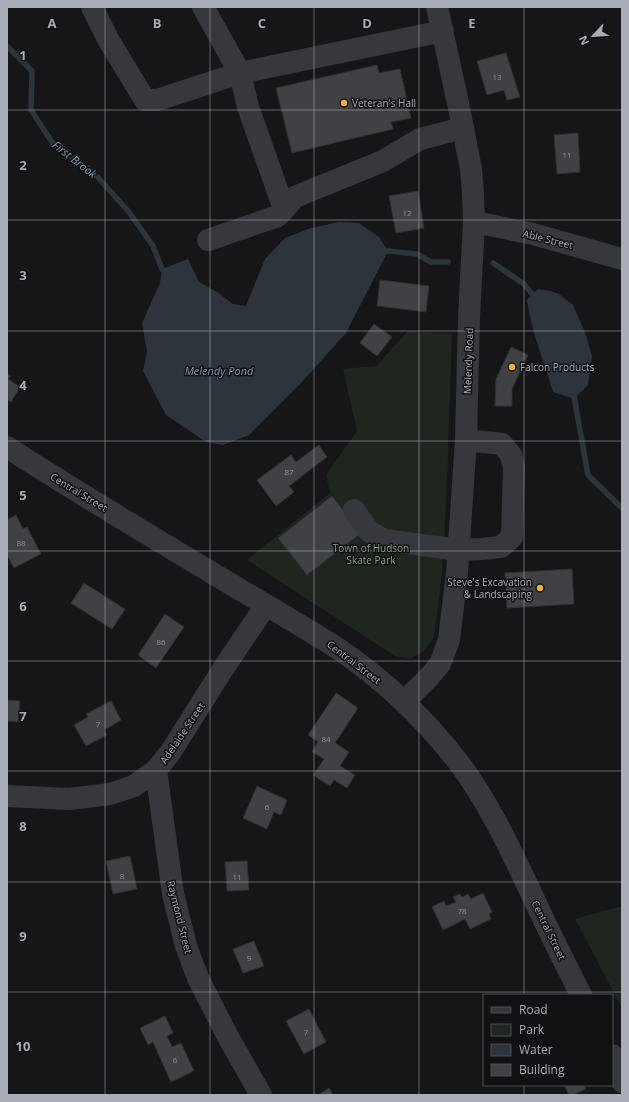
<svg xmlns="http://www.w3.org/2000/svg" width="629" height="1102" viewBox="0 0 629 1102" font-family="'Open Sans',sans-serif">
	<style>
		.green { fill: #1e261f }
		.water { fill: #2c353c }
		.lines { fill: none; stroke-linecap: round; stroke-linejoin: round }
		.stream { stroke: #2c353c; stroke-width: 5.5 }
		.building { fill: #404145; stroke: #303034 }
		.minor { stroke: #37383d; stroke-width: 22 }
		.grid { fill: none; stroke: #a8adb8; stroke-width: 1; stroke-opacity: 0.55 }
		.poi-dot { fill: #f2b134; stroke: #111113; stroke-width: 1.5 }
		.labels { text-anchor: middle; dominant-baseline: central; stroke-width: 3; stroke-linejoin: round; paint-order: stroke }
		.number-label { font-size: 8px; fill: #8e929b }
		.poi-label { font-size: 10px; fill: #a8adb8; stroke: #111113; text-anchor: start }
		.street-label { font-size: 10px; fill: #a8adb8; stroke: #111113 }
		.park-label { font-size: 10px; fill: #7fa381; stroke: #111113 }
		.water-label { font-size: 11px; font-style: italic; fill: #7f9bb3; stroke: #111113 }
		.grid-label { font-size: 13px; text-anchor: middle; font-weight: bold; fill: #a8adb8; stroke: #111113; stroke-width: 3; stroke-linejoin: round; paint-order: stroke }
	</style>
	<rect width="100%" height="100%" fill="#161618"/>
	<path class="green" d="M408 331 452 334 446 508 442 574 434 638 424 651 410 659 395 656 247 560 330 493 326 475 357 431 343 369 376 366Z
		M622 906V1008L575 919Z"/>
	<path class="water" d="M339 222 359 223 379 237 388 251 346 333 301 383 249 435 223 445 206 442 166 415 143 371 147 352 142 323 160 283 162 269 188 259 199 282 217 292 233 304 246 306 265 259 285 238 311 228Z
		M538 289 550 291 559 294 573 305 585 332 592 356 588 385 574 399 553 392C544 361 531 331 527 300Z"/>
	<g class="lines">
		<path class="stream" d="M7 46 32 71 31 110 52 142 94 173 129 212 153 246 162 269
			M388 251 417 254 431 262H448
			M493 263 524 284 537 300
			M573 390 588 475 622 508"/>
	</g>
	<path class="building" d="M506 53 520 97 507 100 504 90 487 95 477 61Z
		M377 65 379 73 400 69 411 118 391 122 393 129 292 153 276 88Z
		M578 133 580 172 557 174 554 135Z
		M418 191 424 228 396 233 389 196Z
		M380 280 429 286 426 312 377 306Z
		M374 324 392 337 377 356 360 343Z
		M511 347 528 355 512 389V406H495L496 379Z
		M7 373 11 376 8 379 20 387 11 402 7 400Z
		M319 445 327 457 289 486 294 492 276 506 257 480 291 455 296 462Z
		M332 496 361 533 307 575 278 538Z
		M16 515 23 529 27 527 41 554 14 568 7 555V520Z
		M572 569 574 604 507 608 505 573Z
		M84 583 125 609 112 629 71 603Z
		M165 614 184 627 156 668 138 655Z
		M336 693 358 708 335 743 349 752 340 766 355 775 347 788 334 780 330 786 313 775 324 759 312 752 318 742 308 735Z
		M7 700 20 701 18 722 7 721Z
		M111 701 121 720 104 730 107 735 86 746 74 725 88 717 86 714Z
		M257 786 287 800 281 815 274 812 267 829 243 818Z
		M130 856 137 889 113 894 106 861Z
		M247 861 249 890 227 891 225 862Z
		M483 893 492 912 489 914 491 919 470 929 465 919 443 930 432 907 444 901 446 906 456 902 453 897 460 894 462 897 468 894 471 899Z
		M254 941 264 966 243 973 233 949Z
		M309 1009 326 1042 304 1054 286 1021Z
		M165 1016 173 1033 167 1036 172 1047 181 1043 194 1071 171 1082 153 1042 148 1045 140 1028Z
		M564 1085H584L586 1089 573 1095H569Z
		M329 1088 333 1095H318Z"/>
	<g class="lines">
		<path class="minor" d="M92 7 109 41 145 100H157L240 73 443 31
			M203 7 240 73 248 107 284 209
			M474 222 533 234 622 259
			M208 240 278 216 295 197 383 161 420 139 463 128
			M7 447C78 493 152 537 224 580 262 603 300 624 337 648 383 679 425 719 459 763 490 804 512 853 534 899 549 932 565 963 581 995
			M354 510 369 531 384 540 459 550 482 549 501 547 512 537 514 467 511 455 502 444 466 440
			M404 702 429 677 440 664 449 640 457 572 466 440 469 317 474 222 473 193 471 169 458 103 437 7
			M156 770 173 894 186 946 198 978 227 1035 261 1095
			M7 796 69 799 110 794 134 786 156 770 170 753 223 669 266 605
			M612 1055 616 1063 622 1082"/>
	</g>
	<path class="grid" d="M105 7V1095M210 7V1095M314 7V1095M419 7V1095M524 7V995M7 110H622M7 220H622M7 331H622M7 441H622M7 551H622M7 661H622M7 771H622M7 882H622M7 992H622M524 1085V1095"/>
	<g class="poi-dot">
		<circle cx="344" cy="103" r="4"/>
		<circle cx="512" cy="367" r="4"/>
		<circle cx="540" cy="588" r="4"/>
	</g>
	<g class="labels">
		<g class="number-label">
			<text x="497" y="76">13</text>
			<text x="567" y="154">11</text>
			<text x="407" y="212">12</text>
			<text x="289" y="471">87</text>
			<text x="21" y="542">88</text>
			<text x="161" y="641">86</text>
			<text x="98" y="723">7</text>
			<text x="326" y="738">84</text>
			<text x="267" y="806">6</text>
			<text x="122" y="875">8</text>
			<text x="237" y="876">11</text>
			<text x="462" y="910">78</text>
			<text x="249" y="957">9</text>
			<text x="306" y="1031">7</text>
			<text x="175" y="1059">6</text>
		</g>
		<g class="poi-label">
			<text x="352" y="103">Veteran's Hall</text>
			<text x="520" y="367">Falcon Products</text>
			<text x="532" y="582" text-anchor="end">Steve's Excavation<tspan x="532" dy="12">&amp; Landscaping</tspan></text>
		</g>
		<g class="street-label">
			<text transform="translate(548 239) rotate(14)">Able Street</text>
			<text transform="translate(468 361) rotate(-88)">Melendy Road</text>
			<text transform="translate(79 492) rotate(31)">Central Street</text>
			<text transform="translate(354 662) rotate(37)">Central Street</text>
			<text transform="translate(182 733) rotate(-56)">Adelaide Street</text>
			<text transform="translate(180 917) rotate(76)">Raymond Street</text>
			<text transform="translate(549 930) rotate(64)">Central Street</text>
		</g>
		<g class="park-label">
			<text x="371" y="548">Town of Hudson<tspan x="371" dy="12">Skate Park</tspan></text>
		</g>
		<g class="water-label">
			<text transform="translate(75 159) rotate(38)">First Brook</text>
			<text x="219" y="370">Melendy Pond</text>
		</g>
	</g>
	<g class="grid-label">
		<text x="52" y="28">A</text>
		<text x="157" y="28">B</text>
		<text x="262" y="28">C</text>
		<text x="367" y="28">D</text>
		<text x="472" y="28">E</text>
		<text x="23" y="60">1</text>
		<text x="23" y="170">2</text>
		<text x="23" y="280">3</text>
		<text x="23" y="390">4</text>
		<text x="23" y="500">5</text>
		<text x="23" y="611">6</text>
		<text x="23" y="721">7</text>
		<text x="23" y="831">8</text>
		<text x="23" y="941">9</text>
		<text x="23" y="1051">10</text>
	</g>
	<rect width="629" height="1102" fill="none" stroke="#a8adb8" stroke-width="16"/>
	<rect x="483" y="994" width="130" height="92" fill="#111113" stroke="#4d4f55"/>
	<rect x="491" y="1007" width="20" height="6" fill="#37383d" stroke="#4d4f55"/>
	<text x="519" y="1014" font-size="12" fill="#a8adb8">Road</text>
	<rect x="491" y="1024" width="20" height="12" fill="#1e261f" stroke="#4d4f55"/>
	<text x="519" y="1034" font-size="12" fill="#a8adb8">Park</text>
	<rect x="491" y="1044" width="20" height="12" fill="#2c353c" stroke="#4d4f55"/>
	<text x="519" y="1054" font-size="12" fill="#a8adb8">Water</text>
	<rect x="491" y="1064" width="20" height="12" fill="#404145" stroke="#4d4f55"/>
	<text x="519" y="1074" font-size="12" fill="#a8adb8">Building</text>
	<g transform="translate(593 36) rotate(244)" stroke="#111113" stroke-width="3" paint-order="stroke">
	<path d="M0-3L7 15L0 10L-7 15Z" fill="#a8adb8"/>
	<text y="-6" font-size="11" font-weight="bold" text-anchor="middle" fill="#a8adb8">N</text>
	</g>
</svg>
